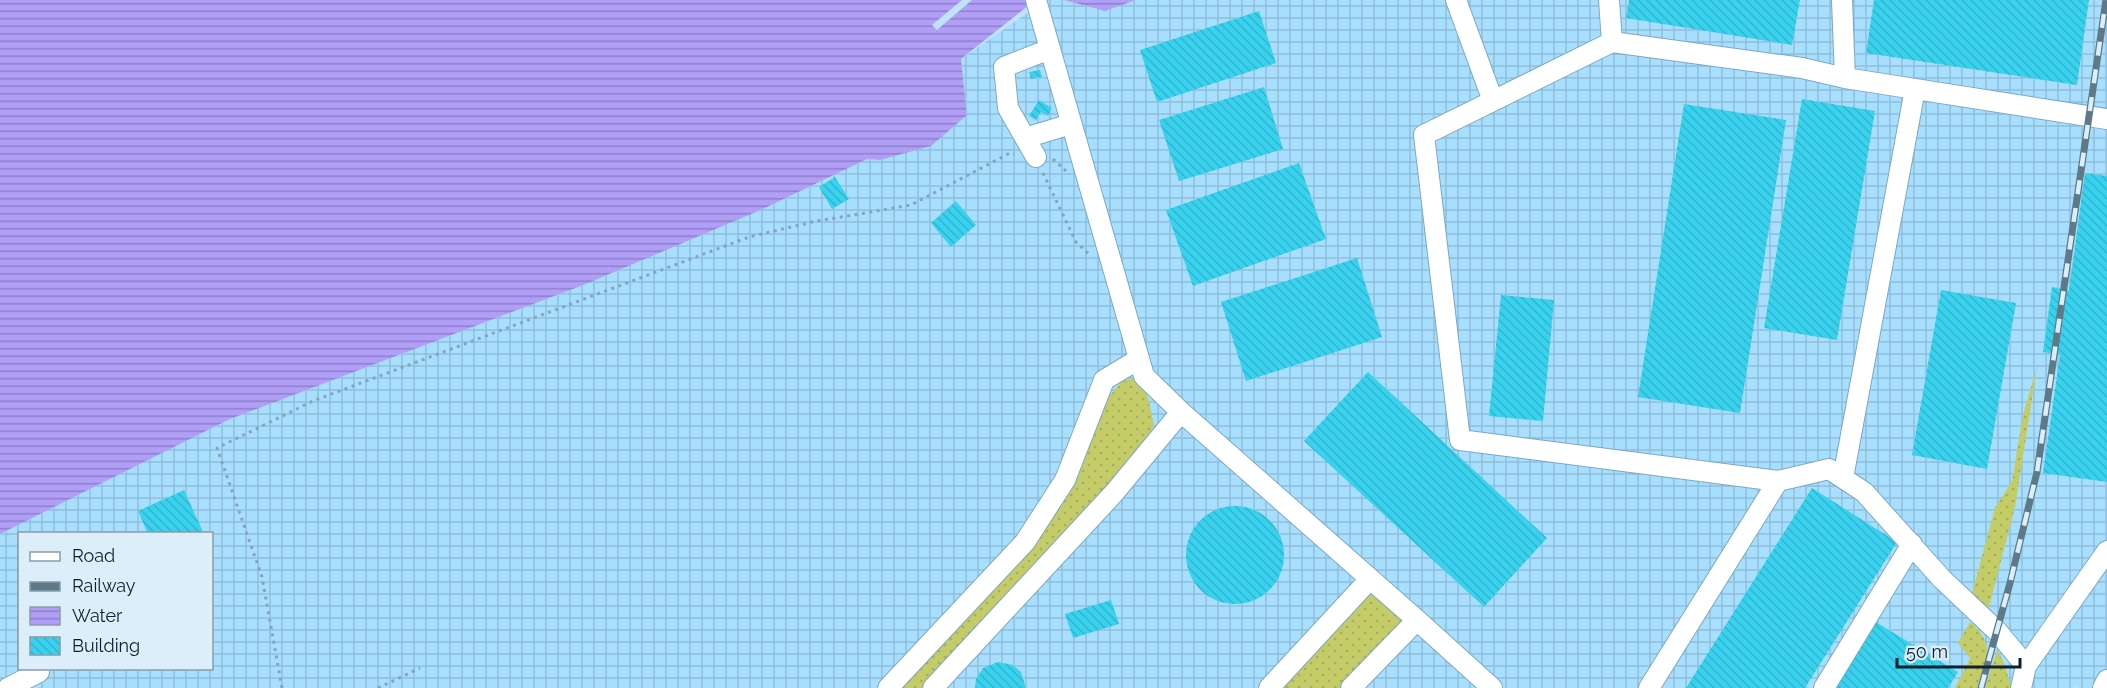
<svg xmlns="http://www.w3.org/2000/svg" width="2107" height="688" viewBox="0 0 2107 688" font-family="Raleway,sans-serif">
	<style>
		.industrial { fill: url(#industrial-grid); fill-rule: evenodd }
		.grass { fill: url(#grass-dots) }
		.water { fill: url(#water-rules) }
		.pier { fill: #bfe4fa }
		.building { fill: url(#building-back-hatch) }
		.lines { fill: none; stroke-linecap: round; stroke-linejoin: round }
		.minor-casing { stroke: #7ba9c2; stroke-width: 22 }
		.path { stroke: #86a5b7; stroke-width: 3; stroke-dasharray: 3 4.5; stroke-linecap: butt }
		.minor { stroke: #fff; stroke-width: 20 }
		.rail-casing { stroke: #5e7988; stroke-width: 7 }
		.rail { stroke: #dceef9; stroke-width: 4.5; stroke-dasharray: 14; stroke-linecap: butt }
	</style>
	<defs>
		<pattern id="industrial-grid" width="8" height="8" patternUnits="userSpaceOnUse" patternTransform="scale(1.5)"><rect width="8" height="8" fill="#a8dfff"/><path d="M0 4h8M4 0v8" fill="none" stroke="#8fbfdb"/></pattern>
		<pattern id="grass-dots" width="8" height="8" patternUnits="userSpaceOnUse" patternTransform="scale(1.5)"><rect width="8" height="8" fill="#c3cc67"/><path d="M2 2h.1M6 6h.1" fill="none" stroke="#a6af5a" stroke-width="1.8" stroke-linecap="round"/></pattern>
		<pattern id="water-rules" width="6" height="5" patternUnits="userSpaceOnUse" patternTransform="scale(1.5)"><rect width="6" height="5" fill="#b19ef7"/><path d="M0 2.5h6" fill="none" stroke="#8e80c8"/></pattern>
		<pattern id="building-back-hatch" width="6" height="6" patternUnits="userSpaceOnUse" patternTransform="scale(1.5)"><rect width="6" height="6" fill="#39d2ee"/><path d="M-1 5l2 2M0 0l6 6M5-1l2 2" fill="none" stroke="#31b4cc"/></pattern>
	</defs>
	<rect width="100%" height="100%" fill="#bfe4fa"/>
	<path class="industrial" d="M1046 0H1064L1105 11 1136 0H2107V688H2080L2075 685 2074 688H0V534L230 419 586 284 763 209 867 159 880 160 967 115 961 59ZM20 534H212V668H20Z"/>
	<path class="grass" d="M2037 367 2015 507 1988 611 1971 597 1995 508 2012 481 2023 415Z
		M1136 377 1148 397 1154 425 1141 448 923 688H897L1031 543 1076 482 1104 403 1121 382Z
		M1368 592 1406 621 1342 688H1279Z
		M1970 622C1997 646 1986 657 1977 688H1955L1970 658 1958 643Z
		M1997 650 2005 665 2011 688H1985Z"/>
	<path class="water" d="M0 0H1031L1029 5 961 59 967 115 931 146 880 160 867 159 763 209 586 284 230 419 0 534Z
		M1064 0H1136L1105 11Z"/>
	<path class="pier" d="M962 0H972L937 30 932 25Z"/>
	<path class="building" d="M1629 0H1800L1792 45 1626 18Z
		M1874 0H2089L2077 85 1866 53Z
		M1259 11 1276 63 1157 102 1140 50Z
		M1040 70 1042 77 1031 79 1029 72Z
		M1264 87 1283 149 1179 181 1159 120Z
		M1802 99 1875 111 1837 340 1764 328Z
		M1039 100 1052 108 1048 116 1041 112 1036 120 1029 116Z
		M1684 104 1786 120 1740 413 1638 397Z
		M1299 163 1326 239 1193 286 1166 210Z
		M2085 173 2107 176V482L2043 473 2060 355 2043 352 2052 287 2069 290Z
		M835 177 849 199 832 209 819 187Z
		M956 201 976 225 951 247 931 223Z
		M1357 258 1382 337 1246 381 1221 302Z
		M1941 290 2016 303 1987 469 1912 455Z
		M1501 295 1554 300 1543 421 1489 416Z
		M1368 372 1547 538 1484 607 1304 441Z
		M1812 488 1897 542 1805 688H1686Z
		M184 490 204 534H148L138 511Z
		M1186 555a49 49 0 1 1 98 0a49 49 0 1 1-98 0Z
		M1111 600 1119 624 1073 638 1065 614Z
		M1874 621 1958 672 1948 688H1833Z
		M998 662 1013 665 1021 672 1026 688H975L976 679 983 668Z"/>
	<g class="lines">
		<defs>
			<path id="minor" d="M1456 0 1493 101
				M1609 0 1612 42
				M1842 0 1845 78
				M1025 138 1071 124
				M1036 157 1008 108 1004 67 1050 49
				M1181 412 1417 620 1351 688
				M1843 478 1915 89
				M1778 481 1460 440 1424 135 1612 42 1802 68 1845 78 2107 119
				M1417 620 1492 688
				M8 688 39 672
				M888 688 1025 542 1065 480 1104 380 1139 359
				M933 688 1114 493 1181 412 1144 376 1036 0
				M1269 688 1370 579
				M1649 688 1778 481 1829 469 1864 492 1942 579 1997 631 2026 666
				M1824 688 1912 544
				M2021 688 2026 666 2107 551
				M2103 688 2107 680"/>
		</defs>
		<use href="#minor" class="minor-casing"/>
		<path class="path" d="M1053 159 1066 171
			M1043 173 1076 242 1090 255
			M282 688 262 577 217 448 313 401 749 237 812 222 911 205 1010 153 1014 154
			M378 688 420 668"/>
		<use href="#minor" class="minor"/>
		<defs>
			<path id="rail" d="M1981 688 2010 583 2037 472 2106 0"/>
		</defs>
		<use href="#rail" class="rail-casing"/>
		<use href="#rail" class="rail"/>
	</g>
	<rect x="18" y="532" width="195" height="138" fill="#dceef9" stroke="#8a9ca7" stroke-width="1.5"/>
	<rect x="30" y="552" width="30" height="9" fill="#ffffff" stroke="#8a9ca7" stroke-width="1.5"/>
	<text x="72" y="562" font-size="18" fill="#0e212b">Road</text>
	<rect x="30" y="582" width="30" height="9" fill="#5e7988" stroke="#8a9ca7" stroke-width="1.5"/>
	<text x="72" y="592" font-size="18" fill="#0e212b">Railway</text>
	<rect x="30" y="607" width="30" height="18" fill="url(#water-rules)" stroke="#8a9ca7" stroke-width="1.5"/>
	<text x="72" y="622" font-size="18" fill="#0e212b">Water</text>
	<rect x="30" y="637" width="30" height="18" fill="url(#building-back-hatch)" stroke="#8a9ca7" stroke-width="1.5"/>
	<text x="72" y="652" font-size="18" fill="#0e212b">Building</text>
	<path d="M1897 658v9h123v-9" fill="none" stroke="#0e212b" stroke-width="3"/>
	<text x="1906" y="658" font-size="18" fill="#0e212b" stroke="#dceef9" stroke-width="4.5" paint-order="stroke">50 m</text>
</svg>
